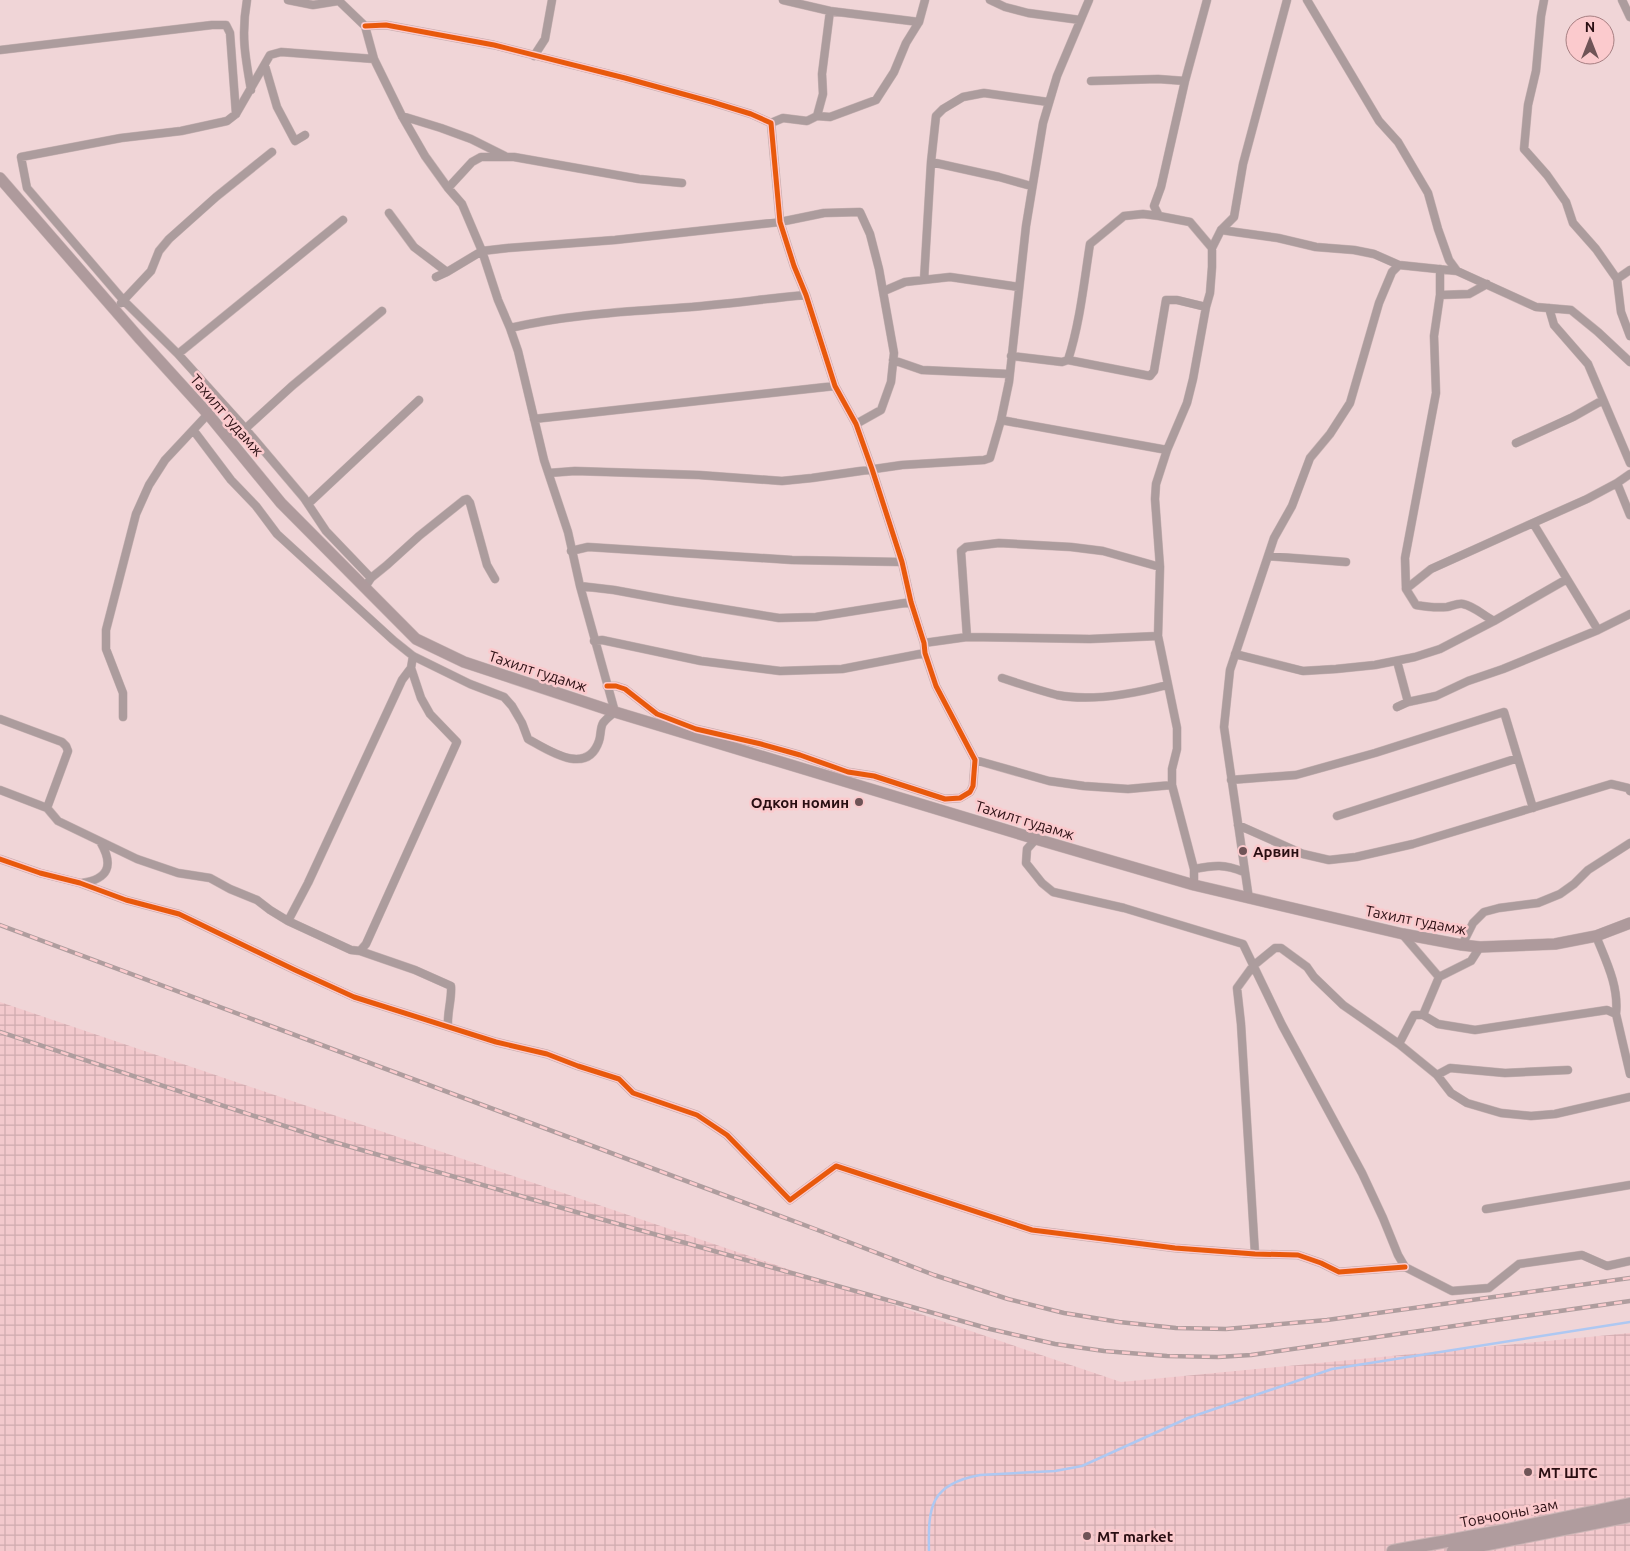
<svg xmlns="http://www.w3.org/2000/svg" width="1630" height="1551" viewBox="0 0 1630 1551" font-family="Ubuntu,sans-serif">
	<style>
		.industrial { fill: url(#industrial-grid) }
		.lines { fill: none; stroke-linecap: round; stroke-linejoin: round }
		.stream { stroke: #aec8f2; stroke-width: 2.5 }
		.minor-casing { stroke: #cab4b5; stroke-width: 9 }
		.secondary-casing { stroke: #cab4b5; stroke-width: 12 }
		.trunk-casing { stroke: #cab4b5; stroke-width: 14 }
		.minor { stroke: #ac9c9d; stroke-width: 8 }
		.secondary { stroke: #ae9a9c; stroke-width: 11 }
		.trunk { stroke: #b09c9e; stroke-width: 12 }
		.rail-casing { stroke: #af9d9e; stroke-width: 4.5 }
		.rail { stroke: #fbcacd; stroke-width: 2.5; stroke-dasharray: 8; stroke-linecap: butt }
		.cycleway-casing { stroke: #fbcacd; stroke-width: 8 }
		.cycleway { stroke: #e8590c; stroke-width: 5 }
		.poi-dot { fill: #6f5457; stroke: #fbcacd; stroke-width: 2 }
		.labels { text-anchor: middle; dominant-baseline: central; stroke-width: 5; stroke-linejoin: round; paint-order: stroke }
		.street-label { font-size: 15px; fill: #2a0e12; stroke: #fbcacd }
		.poi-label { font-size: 15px; font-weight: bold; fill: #2a0e12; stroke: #fbcacd; text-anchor: start }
	</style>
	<defs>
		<pattern id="industrial-grid" width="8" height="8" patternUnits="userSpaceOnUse" patternTransform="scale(1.25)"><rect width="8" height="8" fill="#f3c9cd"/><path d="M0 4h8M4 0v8" fill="none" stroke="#d0abaf"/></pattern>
	</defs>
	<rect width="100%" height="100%" fill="#f0d5d7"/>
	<path class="industrial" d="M0 1002 1121 1382 1630 1333V1551H0Z"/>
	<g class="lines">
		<path class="stream" d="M929 1551C928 1507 930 1484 980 1475L1055 1471 1082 1466 1188 1418 1332 1369 1630 1322"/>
		<defs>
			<path id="minor" d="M247 0C241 34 245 56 251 90
				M288 0 313 5 338 1
				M990 0 1005 7 1028 13 1080 20
				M1207 0 1185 81 1161 187 1154 206 1159 216 1190 222 1212 248
				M1307 0 1379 121 1398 142 1428 193 1438 229 1449 260 1457 271
				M1544 0 1541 16 1536 71 1528 105 1524 149 1547 175 1566 202 1573 223 1596 249 1617 279 1621 312 1630 336
				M1622 0 1630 17
				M830 11 919 22 925 0
				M365 26 386 25 494 45 625 78 712 102 751 114 771 123 780 222 794 266 806 295 835 386 856 424 872 469 902 562 911 602 924 643 925 653 936 686 975 760 973 786 970 792 960 798 945 799 874 776 848 772 800 755 761 744 696 729 657 714 625 689 616 686H607
				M0 50 212 25H226L230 33 236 114
				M534 56 545 39 552 0
				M265 66 277 107 295 141 305 135
				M1091 81 1158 79 1185 81
				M402 116 441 128 471 139 505 156
				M817 116 830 117 876 100 894 72 906 43 919 22
				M771 123 783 118 807 121 817 116 823 94 822 74 830 11 783 0
				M931 162 936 116 943 109 963 97 984 93 1048 102
				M448 188 472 162 481 157H514L639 179 682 183
				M389 213 414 247 447 272 482 251 508 248 615 240 780 222 824 213 860 212 870 234 879 269 894 353 891 382 881 410 856 424
				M343 220 178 354 124 301 27 188 21 157 121 138 181 131 227 121 236 114 270 55 281 52 374 59
				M1221 230 1278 238 1316 247 1354 250 1374 254 1399 265
				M1440 269V295L1434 336 1436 393 1405 558 1406 589 1416 605C1427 607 1437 608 1447 607 1452 606 1458 603 1463 604 1474 606 1484 616 1494 621
				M436 277 447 272
				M1617 279 1630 270
				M924 280 931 162 999 177 1031 186
				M884 291 905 282 950 277 1019 287
				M1440 295 1469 294 1487 284
				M121 303 151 271 159 251 169 239 216 197 272 152
				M1549 308 1554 325 1588 364 1630 463
				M510 328C565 315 621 312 677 308 720 305 763 299 806 295
				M178 354 243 426 304 498 326 531 371 578 365 587
				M1011 356 1062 362 1068 360C1080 323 1084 282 1090 244L1124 216 1143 214 1159 216
				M893 360 922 370 1009 374
				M1068 360 1150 376 1154 371 1166 300H1177L1206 307
				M534 419 835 386
				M1001 420 1167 450
				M245 429 292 386 382 311
				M194 431 231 480 256 506 277 534 393 640 413 656 470 684 504 697 512 706 522 723 528 739C548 750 587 777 599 741 601 736 600 728 603 723 606 719 611 715 615 712L580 586 568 532 544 460 518 351 510 328 498 300 482 251 462 204 448 188 425 156 402 116 374 59 365 26 338 0
				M1516 443 1573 417 1603 400
				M549 473 575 471 699 475 782 481 812 478 902 465 984 460 990 458 1001 420 1009 382 1026 226 1043 123 1057 76 1089 0
				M1630 474 1617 483 1630 515
				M308 504 419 400
				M571 551 588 547 792 560 902 562
				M1268 556 1346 562
				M371 578 387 565 419 536 464 500 467 499 470 503 487 565 495 579
				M1567 579 1533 523 1587 499 1617 483
				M580 586 614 590 674 601 779 618 816 617 911 602
				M1406 589 1431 569 1533 523
				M967 637 961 551 966 547 999 543 1071 547 1103 551 1160 567
				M594 641 602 640 701 661 780 671 842 669 925 653
				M924 643 967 637 1090 639 1158 636
				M1235 654 1303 671 1336 669 1375 665 1415 657 1440 649 1494 621 1567 579 1598 630
				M1397 661 1408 702
				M1002 678C1020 684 1038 690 1057 695 1092 702 1133 694 1167 685
				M1397 707 1408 702 1436 696 1468 681 1503 669 1598 630 1630 614
				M123 717V693L106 649V630L136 514 149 485 165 460 208 414
				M0 719 62 742 66 746 68 751 47 808
				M975 760 1049 781 1084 786 1128 789 1172 785
				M1231 780 1296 775 1375 753 1504 712 1533 808
				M0 790 47 808 58 821 137 859 178 873 210 878 230 889 257 900 270 910 288 921 308 883 402 680 411 668 413 656
				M1337 816 1518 758
				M1238 825 1303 854 1329 860 1356 857 1413 844 1611 784 1628 788 1630 791
				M1036 839 1027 849 1026 863 1042 883 1053 892 1124 908 1243 944 1282 1025 1362 1173 1383 1218 1398 1255 1405 1267 1452 1291 1489 1288 1519 1264 1582 1255 1607 1266 1630 1261
				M0 859 40 873 80 883 126 900 179 914 295 970 354 997 496 1042 547 1054 578 1066 619 1079 633 1093 697 1115 727 1135 790 1200 836 1166 1032 1230 1175 1248 1255 1254 1298 1255 1321 1263 1339 1272 1405 1267
				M1194 869C1215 865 1224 864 1244 872
				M82 883C108 879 114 866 101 843
				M1194 885V869L1172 785V769L1177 749V728L1158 636 1160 567 1155 499 1156 484 1167 450 1187 403 1193 379 1206 307 1210 293 1212 267V248L1221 230 1234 217 1243 164 1287 0
				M1249 899 1224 727 1230 670 1274 538 1292 506 1310 458 1330 434 1350 403 1379 303 1392 272 1399 265 1457 271 1536 307 1571 310 1598 332 1630 362
				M288 921 351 950 360 951 366 944 457 742 430 714 421 698 411 668
				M1403 935 1439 977
				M1596 936C1606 961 1619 986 1616 1014
				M1462 945 1473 923 1484 912 1499 908 1538 903 1560 894 1574 884 1588 870 1630 843
				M360 951 415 970 451 986C452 1000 447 1012 448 1026
				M1423 1015 1438 1024 1475 1030 1607 1010 1616 1014 1630 1074
				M1399 1044 1414 1015H1423L1439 977 1471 961 1480 947
				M1437 1075 1450 1068 1505 1073 1568 1070
				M1486 1209 1630 1185
				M1255 1254 1241 1024 1237 988 1253 966 1275 948H1281L1307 967 1314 977 1343 1005 1399 1044 1437 1075 1451 1093 1467 1103 1501 1113 1531 1116 1555 1114 1630 1097"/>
			<path id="secondary" d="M0 178 140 339 208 414 281 503 416 639 464 662 615 712 1036 839 1194 885 1403 934 1462 945 1480 947 1555 944 1596 936 1630 923"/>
			<path id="trunk" d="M1393 1551 1507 1530 1630 1504
				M1453 1551 1630 1516"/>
		</defs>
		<use href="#minor" class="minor-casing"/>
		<use href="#secondary" class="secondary-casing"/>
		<use href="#trunk" class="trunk-casing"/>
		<use href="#minor" class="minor"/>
		<use href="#secondary" class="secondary"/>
		<use href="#trunk" class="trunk"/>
		<defs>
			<path id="rail" d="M0 925 815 1229 934 1275 1008 1299 1064 1313 1119 1322 1176 1328 1226 1329 1327 1320 1630 1278
				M0 1032 327 1140 590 1216 990 1329 1055 1344 1104 1351 1167 1356 1218 1357 1251 1355 1630 1301"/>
		</defs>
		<use href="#rail" class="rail-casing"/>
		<use href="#rail" class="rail"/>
		<defs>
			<path id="cycleway" d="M365 26 386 25 494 45 625 78 712 102 751 114 771 123 780 222 794 266 806 295 835 386 856 424 872 469 902 562 911 602 924 643 925 653 936 686 975 760 973 786 970 792 960 798 945 799 874 776 848 772 800 755 761 744 696 729 657 714 625 689 616 686H607
				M0 859 40 873 80 883 126 900 179 914 295 970 354 997 496 1042 547 1054 578 1066 619 1079 633 1093 697 1115 727 1135 790 1200 836 1166 1032 1230 1175 1248 1255 1254 1298 1255 1321 1263 1339 1272 1405 1267"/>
		</defs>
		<use href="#cycleway" class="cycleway-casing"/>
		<use href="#cycleway" class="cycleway"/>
	</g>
	<g class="poi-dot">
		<circle cx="859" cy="802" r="5"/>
		<circle cx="1243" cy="851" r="5"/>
		<circle cx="1528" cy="1472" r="5"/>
		<circle cx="1087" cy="1536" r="5"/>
	</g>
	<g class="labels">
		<g class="street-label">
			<text transform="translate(227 415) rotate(49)">Тахилт гудамж</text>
			<text transform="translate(538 671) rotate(18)">Тахилт гудамж</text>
			<text transform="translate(1025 820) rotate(17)">Тахилт гудамж</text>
			<text transform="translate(1416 920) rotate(11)">Тахилт гудамж</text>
			<text transform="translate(1509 1513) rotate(-11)">Товчооны зам</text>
		</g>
		<g class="poi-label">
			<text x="849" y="802" text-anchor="end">Одкон номин</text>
			<text x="1253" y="851">Арвин</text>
			<text x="1538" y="1472">MT ШТС</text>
			<text x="1097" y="1536">MT market</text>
		</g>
	</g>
	<g transform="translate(1590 40)"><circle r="24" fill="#fbcacd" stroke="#a77f82"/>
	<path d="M0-4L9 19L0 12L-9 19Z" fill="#6f5457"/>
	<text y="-8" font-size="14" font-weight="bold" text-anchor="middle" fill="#2a0e12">N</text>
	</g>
</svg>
